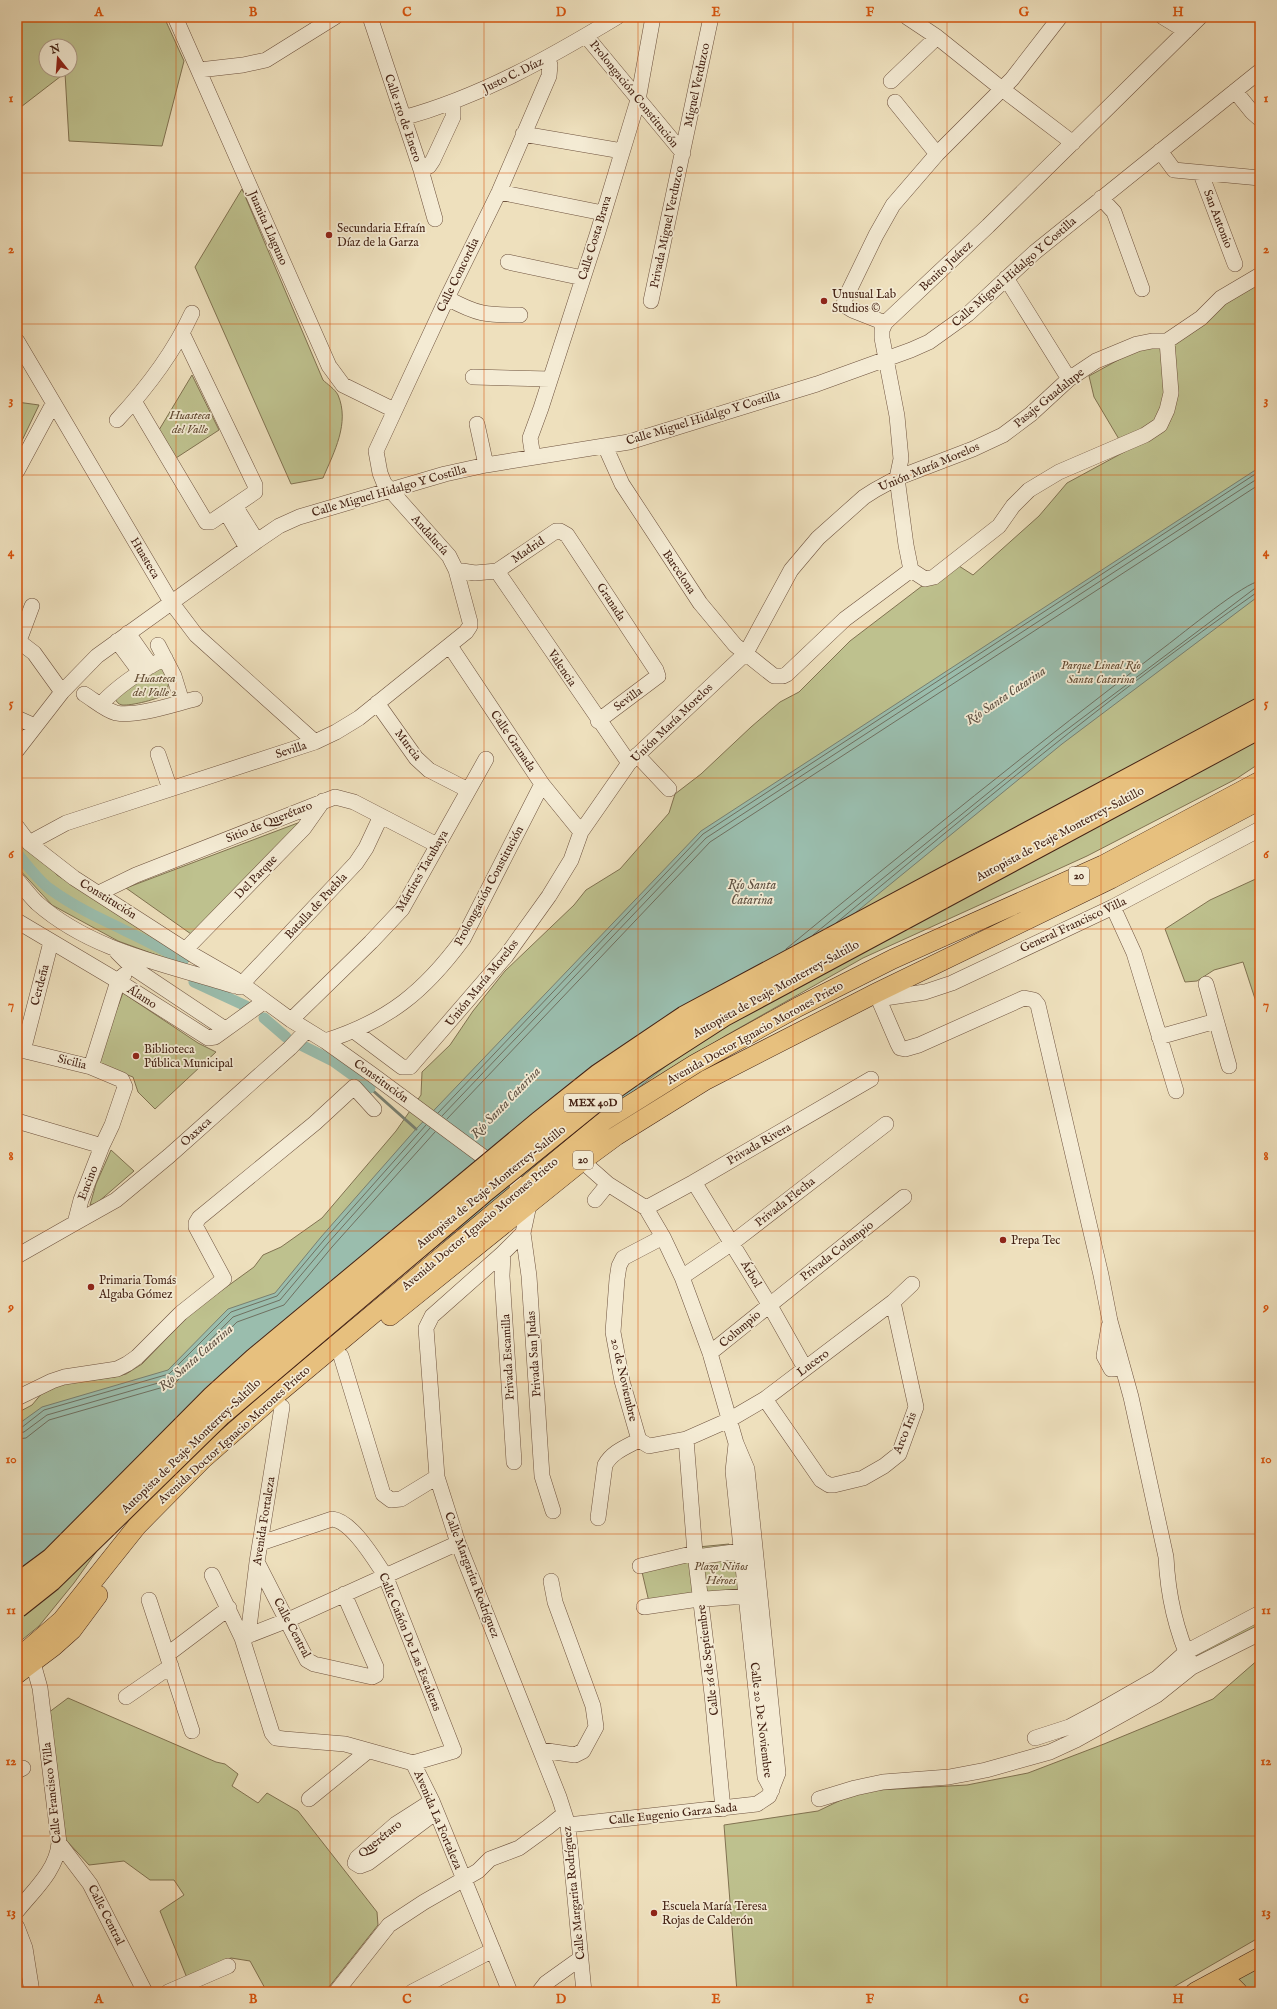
<svg xmlns="http://www.w3.org/2000/svg" width="1277" height="2009" viewBox="0 0 1277 2009" font-family="'IM FELL English',serif">
	<style>
		.green { fill: #bec18e; stroke: #817251; fill-rule: evenodd }
		.water { fill: #9abdad; stroke: #787f70 }
		.lines { fill: none; stroke-linecap: round; stroke-linejoin: round }
		.shore { stroke: #6f7060; stroke-width: 1 }
		.stream { stroke: #787f70; stroke-width: 3 }
		.canal { stroke: #9abdad; stroke-width: 11 }
		.minor-casing { stroke: #6e523e; stroke-width: 16 }
		.major-casing { stroke: #442214; stroke-width: 20 }
		.minor { stroke: #f4ebd4; stroke-width: 15 }
		.major { stroke: #e7c07e; stroke-width: 19 }
		.highway-bridge-casing { stroke: #442214; stroke-width: 24; stroke-linecap: butt }
		.highway-bridge { stroke: #e7c07e; stroke-width: 22 }
		.grid { fill: none; stroke: #d8540d; stroke-width: 1; stroke-opacity: 0.55 }
		.poi-dot { fill: #8f2418; stroke: #f4ebd4; stroke-width: 1.5 }
		.labels { text-anchor: middle; dominant-baseline: central; stroke-width: 3.5; stroke-linejoin: round; paint-order: stroke }
		.shield { fill: #f4ebd4; stroke: #795e4e; stroke-width: 1 }
		.shield-label { font-size: 11px; font-weight: bold; fill: #442214 }
		.street-label { font-size: 12px; fill: #442214; stroke: #f4ebd4 }
		.poi-label { font-size: 12px; fill: #442214; stroke: #f4ebd4; text-anchor: start }
		.park-label { font-size: 12px; font-style: italic; fill: #624a32; stroke: #f4ebd4 }
		.water-label { font-size: 13px; font-style: italic; fill: #5e5042; stroke: #f4ebd4 }
		.neatline { fill: none; stroke: #d8540d; stroke-width: 1.5 }
		.grid-label { font-size: 13px; text-anchor: middle; font-weight: bold; fill: #d8540d }
	</style>
	<rect width="100%" height="100%" fill="#eee0bd"/>
	<filter id="stains"><feTurbulence type="fractalNoise" baseFrequency=".005" numOctaves="4"/><feColorMatrix values="0 0 0 0 .2 0 0 0 0 .09 0 0 0 0 .02 0 0 0 .5 -.17"/></filter>
	<radialGradient id="worn" r=".72"><stop offset=".6" stop-color="#630" stop-opacity="0"/><stop offset="1" stop-color="#630" stop-opacity=".3"/></radialGradient>
	<path class="green" d="M20 17H164L184 61 162 146 69 141 65 73 17 110V25ZM46 46H70V70H46Z
		M242 189 323 380C327 384 335 389 338 395 350 423 334 452 323 478L291 484 195 267Z
		M1260 282V763L1236 779 1087 856 863 958 725 1036 655 1080 613 1102 322 1334 212 1428 104 1541 74 1583 39 1626 17 1644V1413L32 1405 48 1386 114 1377 126 1374 142 1364 192 1312 254 1267 263 1255 281 1247 322 1218 396 1131 421 1095 422 1072 450 1045 473 1011 505 971 574 905 586 890 620 869 669 813 675 794 701 774 751 727 780 702 799 692 850 641 922 586 959 566 973 575 1039 516 1067 483 1126 451 1094 397 1089 376Z
		M192 375 219 430 176 458 159 430Z
		M17 402 39 405 17 451Z
		M161 667 169 680 167 693C160 699 131 706 122 705 118 704 117 702 115 699L120 690Z
		M303 821 191 934 126 888Z
		M17 829 57 875 190 961 181 964 118 941 52 905 17 867Z
		M1260 877V1014L1243 962 1214 970 1197 981 1185 982 1165 929 1210 900Z
		M123 993 198 1043 216 1052 155 1109 138 1092 133 1077 96 1063Z
		M111 1150 134 1171 97 1203 90 1205 96 1184Z
		M729 1544 730 1549H737L744 1595 704 1598 698 1547Z
		M692 1559 696 1595 649 1602 642 1572Z
		M1260 1619V1628L1197 1660 1194 1654Z
		M1260 1658V1937L1165 1992H737L724 1825 818 1811 860 1791 967 1785 1028 1773 1104 1744 1213 1699Z
		M68 1698 216 1762 225 1764 238 1774 232 1786 258 1803 267 1793 298 1811 377 1912 378 1925 325 1992H267L250 1961 231 1958 187 1978 160 1911 184 1895 174 1880H150L124 1861 89 1865 65 1839 48 1713Z
		M1260 1965V1992H1242L1229 1981Z"/>
	<path class="water" d="M1260 467V595L1062 744 713 1029 224 1414 17 1619V1425L42 1407 168 1370 228 1309 275 1293 321 1237 416 1129 701 831Z"/>
	<g class="lines">
		<path class="shore" d="M836 923C973 810 1110 695 1256 593L1260 592
			M813 935 1057 737 1254 589 1260 587
			M786 949C911 846 1037 744 1166 646 1182 634 1245 582 1260 581
			M438 1113 703 834 1260 471
			M442 1116 706 838 1260 477
			M447 1119 710 842 1260 484
			M17 1428H21L44 1410 169 1374 231 1312 277 1296 324 1240 426 1125
			M17 1433 24 1432 47 1415 172 1379 233 1317 280 1300 328 1243 430 1128
			M17 1439 26 1438 49 1420 174 1384 237 1322 284 1305 332 1247 435 1132"/>
		<path class="stream" d="M370 1088 416 1129"/>
		<path class="canal" d="M17 853C27 865 38 880 50 889 91 919 140 934 183 961
			M194 982 246 1006
			M264 1018 286 1037
			M301 1045 333 1061 358 1079
			M361 1082 370 1088"/>
		<defs>
			<path id="minor" d="M175 17 329 366 343 385 394 410
				M370 17 421 170 435 219
				M907 17 937 37 1002 89 1073 143
				M1163 17 1186 31
				M586 36 683 153
				M547 58 550 65 549 76 499 192 447 298 376 451 380 473 384 483 449 556 456 570 475 573 497 571 556 531H560L567 535 656 670 658 676 598 721
				M199 70 243 65 266 60 335 17
				M891 81 937 37
				M1235 91 1252 112 1260 119
				M895 102 937 154
				M403 118C480 97 549 58 617 17
				M523 134 622 151
				M1160 151 1174 170 1260 178
				M421 170 429 166 433 160 453 117V103
				M1201 174 1235 264
				M499 192 603 213
				M1101 198 1114 212 1142 289
				M508 262 583 278
				M1006 278 1069 379
				M447 298C478 315 486 315 520 315
				M651 301 711 17
				M885 323 852 310 844 305 845 299 876 235 893 205 937 154 1012 79 1060 17
				M17 341 171 602 196 635 315 742
				M1167 341 1171 393 1167 410 1160 425 1145 435 1059 472 1029 490 1013 506 999 526 934 577 925 579 911 570 906 545 897 478 901 459 897 416 882 338V330L885 323 988 226 1200 17
				M473 377 550 379
				M134 401 206 522H211L255 492V485L182 333
				M117 420C146 389 174 352 192 313
				M477 424 486 465
				M605 446 622 484 700 603 735 645 774 676H783L787 674 845 619 911 570
				M533 457 530 438 541 408 597 235 638 100 653 17
				M17 471 53 404
				M235 506 257 541
				M226 512 247 548
				M497 571 629 763
				M128 633 151 666
				M17 640 34 653 62 692
				M19 641 32 606
				M117 641 140 672
				M158 645 174 676 182 702
				M450 646 542 784 581 832
				M84 694C94 700 105 710 116 713 137 717 174 704 195 699
				M377 703 416 758 429 770 468 790
				M101 704C119 685 142 670 165 658
				M17 718 35 726
				M17 750 62 692 97 656 257 541 279 526 299 517 445 474 486 465 629 442 817 384 911 350 929 342 968 314 1035 252 1260 71
				M158 754 170 789
				M637 755 669 789
				M17 827 29 843 74 878 195 956 235 979 291 1020 325 1041 370 1073 513 1179 522 1189 529 1205 523 1233 503 1253 432 1316 426 1328 437 1477 458 1543 559 1797 568 1825 584 1992
				M29 843 66 823 315 742 336 732 359 718 466 632 470 626V622L456 570
				M17 880C23 887 30 896 37 903 93 952 166 964 235 986
				M99 893 136 875 335 797 354 802 437 845
				M1113 907 1134 953 1176 1091
				M17 921 118 981 208 1038 215 1037 265 1001
				M186 949 304 828 323 801
				M117 952 132 967 225 1029
				M1206 984 1229 1066
				M239 987 356 863 366 848 381 816
				M876 993 898 1044 900 1048 905 1049 919 1045 1024 998 1034 1000 1038 1005 1101 1275 1110 1321 1131 1397 1166 1557C1168 1597 1176 1630 1192 1667
				M878 999 925 992 952 983 1113 907 1260 829
				M291 1020 371 942 402 909 486 759
				M354 1031 402 1067H410L506 956 549 896 571 860 581 832 629 763 746 653 791 570 818 538 864 497 875 490 897 478 973 449 1003 435 1031 414 1069 379 1096 361 1137 344 1152 341H1167L1201 318 1221 298 1260 275
				M1159 1037 1216 1021
				M325 1041C388 1021 424 992 463 939L542 784
				M17 1049 91 1067 122 1080 125 1087 112 1125 102 1146 81 1200 75 1223 17 1256
				M23 1051 51 942
				M91 1067 118 981 124 975
				M17 1121 102 1146
				M694 1182 769 1304 805 1368
				M595 1200 608 1184
				M646 1208 694 1182 871 1079
				M75 1223 116 1200 169 1156 290 1048 307 1030
				M523 1233 529 1276 542 1476 553 1511
				M663 1237 623 1258 619 1266 617 1279 613 1332 622 1381 639 1440 649 1446 686 1439 729 1420 765 1399 893 1302 912 1284
				M503 1253 502 1276 514 1462
				M682 1277 732 1243 886 1124
				M1109 1326 1104 1356 1111 1369 1122 1368
				M710 1353 904 1197
				M341 1356 383 1494 391 1500 401 1499 437 1477
				M17 1398 52 1381 64 1377 117 1369 127 1364 137 1357 181 1313 224 1279 196 1227V1223L199 1218 315 1123 354 1087 374 1109
				M765 1399 821 1480 829 1485H834L863 1478 884 1466 899 1454 916 1407 893 1302
				M686 1439 695 1553 712 1694 723 1809
				M736 1444 733 1471 765 1777 772 1790
				M598 1518 605 1465C612 1452 626 1447 639 1440
				M261 1543 332 1519C352 1521 374 1559 385 1575L454 1751 413 1763
				M696 1557 741 1551
				M257 1562 307 1660 314 1664 372 1677 376 1675V1667L344 1594
				M640 1566 695 1553
				M212 1575 242 1638 272 1733 276 1738 284 1739 345 1744 413 1763 432 1801 510 1992
				M149 1600 192 1731
				M644 1607 692 1600 747 1596
				M248 1636 257 1562 282 1407
				M242 1638 288 1620 458 1543
				M168 1654 229 1608
				M126 1697 171 1666
				M1035 1738 1069 1727 1101 1710 1157 1678 1186 1652 1260 1613
				M541 1750 575 1755 583 1751 596 1727 593 1706 555 1602 551 1581
				M17 1771 23 1768
				M309 1799 368 1751
				M819 1799 855 1788 883 1782 949 1777 986 1770 1050 1752 1076 1740 1157 1695 1192 1667 1260 1633
				M432 1801 396 1824 357 1858 355 1863 360 1866 368 1863 436 1812
				M568 1825 757 1804 769 1796 778 1773 747 1469 736 1443 710 1353 682 1277 663 1237 646 1208 608 1184 582 1161
				M59 1843 90 1884 145 1992
				M17 1911C33 1891 57 1870 59 1843L40 1688 33 1663
				M17 1927 25 1948 32 1992
				M168 1992 228 1966
				M336 1992 389 1925 424 1902 478 1871 490 1859 519 1848 548 1827 564 1814
				M412 1992 493 1950
				M539 1992 546 1983 581 1958"/>
			<path id="major" d="M390 1316 582 1161 616 1136 706 1080 876 993 1111 879 1260 800
				M17 1659 62 1620 137 1526 203 1459 270 1400 604 1121 695 1064 798 1007 893 959 1103 865 1260 781
				M17 1674 53 1647 72 1630 98 1595
				M1216 1981 1231 1985 1238 1992
				M1195 1992 1260 1957"/>
		</defs>
		<use href="#minor" class="minor-casing"/>
		<use href="#major" class="major-casing"/>
		<use href="#minor" class="minor"/>
		<use href="#major" class="major"/>
		<defs>
			<path id="highway-bridge" d="M17 1585 52 1559 212 1398 255 1359 540 1122 599 1075 685 1017 1260 709
				M17 1607 51 1580 221 1414 483 1192 598 1099 648 1064 724 1015 1260 727"/>
		</defs>
		<use href="#highway-bridge" class="highway-bridge-casing"/>
		<use href="#highway-bridge" class="highway-bridge"/>
	</g>
	<path class="grid" d="M176 17V1992M330 17V1992M484 17V1992M638 17V1992M793 17V1992M947 17V1992M1101 17V1992M17 173H1260M17 324H1260M17 475H1260M17 627H1260M17 778H1260M17 929H1260M17 1080H1260M17 1231H1260M17 1382H1260M17 1534H1260M17 1685H1260M17 1836H1260"/>
	<g class="poi-dot">
		<circle cx="329" cy="235" r="4"/>
		<circle cx="824" cy="301" r="4"/>
		<circle cx="136" cy="1056" r="4"/>
		<circle cx="1003" cy="1240" r="4"/>
		<circle cx="91" cy="1287" r="4"/>
		<circle cx="654" cy="1913" r="4"/>
	</g>
	<g class="labels">
		<g class="shield">
			<rect x="1069" y="867" width="20" height="18" rx="3"/>
			<rect x="564" y="1094" width="58" height="18" rx="3"/>
			<rect x="573" y="1151" width="20" height="18" rx="3"/>
		</g>
		<g class="shield-label">
			<text x="1079" y="876">20</text>
			<text x="593" y="1103">MEX 40D</text>
			<text x="583" y="1160">20</text>
		</g>
		<g class="street-label">
			<text transform="translate(513 75) rotate(-26)">Justo C. Díaz</text>
			<text transform="translate(697 85) rotate(-78)">Miguel Verduzco</text>
			<text transform="translate(634 94) rotate(51)">Prolongación Constitución</text>
			<text transform="translate(403 118) rotate(71)">Calle 1ro de Enero</text>
			<text transform="translate(1218 219) rotate(69)">San Antonio</text>
			<text transform="translate(667 227) rotate(-78)">Privada Miguel Verduzco</text>
			<text transform="translate(268 228) rotate(66)">Juanita Llaguno</text>
			<text transform="translate(595 238) rotate(-73)">Calle Costa Brava</text>
			<text transform="translate(946 266) rotate(-43)">Benito Juárez</text>
			<text transform="translate(1014 272) rotate(-41)">Calle Miguel Hidalgo Y Costilla</text>
			<text transform="translate(458 275) rotate(-64)">Calle Concordia</text>
			<text transform="translate(1049 398) rotate(-39)">Pasaje Guadalupe</text>
			<text transform="translate(703 418) rotate(-17)">Calle Miguel Hidalgo Y Costilla</text>
			<text transform="translate(929 467) rotate(-23)">Unión María Morelos</text>
			<text transform="translate(389 491) rotate(-16)">Calle Miguel Hidalgo Y Costilla</text>
			<text transform="translate(430 535) rotate(48)">Andalucía</text>
			<text transform="translate(528 550) rotate(-34)">Madrid</text>
			<text transform="translate(145 558) rotate(59)">Huasteca</text>
			<text transform="translate(679 572) rotate(56)">Barcelona</text>
			<text transform="translate(611 602) rotate(57)">Granada</text>
			<text transform="translate(562 668) rotate(56)">Valencia</text>
			<text transform="translate(628 699) rotate(-36)">Sevilla</text>
			<text transform="translate(672 723) rotate(-44)">Unión María Morelos</text>
			<text transform="translate(513 741) rotate(56)">Calle Granada</text>
			<text transform="translate(408 745) rotate(53)">Murcia</text>
			<text transform="translate(291 750) rotate(-18)">Sevilla</text>
			<text transform="translate(269 822) rotate(-22)">Sitio de Querétaro</text>
			<text transform="translate(1060 834) rotate(-28)">Autopista de Peaje Monterrey-Saltillo</text>
			<text transform="translate(422 871) rotate(-60)">Mártires Tacubaya</text>
			<text transform="translate(256 877) rotate(-46)">Del Parque</text>
			<text transform="translate(489 886) rotate(-62)">Prolongación Constitución</text>
			<text transform="translate(108 899) rotate(32)">Constitución</text>
			<text transform="translate(316 906) rotate(-47)">Batalla de Puebla</text>
			<text transform="translate(1073 925) rotate(-25)">General Francisco Villa</text>
			<text transform="translate(482 983) rotate(-51)">Unión María Morelos</text>
			<text transform="translate(40 985) rotate(-75)">Cerdeña</text>
			<text transform="translate(776 989) rotate(-29)">Autopista de Peaje Monterrey-Saltillo</text>
			<text transform="translate(142 997) rotate(33)">Álamo</text>
			<text transform="translate(755 1033) rotate(-29)">Avenida Doctor Ignacio Morones Prieto</text>
			<text transform="translate(72 1062) rotate(14)">Sicilia</text>
			<text transform="translate(381 1081) rotate(36)">Constitución</text>
			<text transform="translate(196 1132) rotate(-42)">Oaxaca</text>
			<text transform="translate(759 1144) rotate(-30)">Privada Rivera</text>
			<text transform="translate(88 1183) rotate(-69)">Encino</text>
			<text transform="translate(491 1187) rotate(-39)">Autopista de Peaje Monterrey-Saltillo</text>
			<text transform="translate(785 1202) rotate(-38)">Privada Flecha</text>
			<text transform="translate(480 1224) rotate(-40)">Avenida Doctor Ignacio Morones Prieto</text>
			<text transform="translate(837 1251) rotate(-38)">Privada Columpio</text>
			<text transform="translate(751 1274) rotate(59)">Árbol</text>
			<text transform="translate(740 1329) rotate(-40)">Columpio</text>
			<text transform="translate(534 1354) rotate(-94)">Privada San Judas</text>
			<text transform="translate(508 1357) rotate(-93)">Privada Escamilla</text>
			<text transform="translate(813 1363) rotate(-37)">Lucero</text>
			<text transform="translate(624 1380) rotate(77)">20 de Noviembre</text>
			<text transform="translate(905 1433) rotate(-68)">Arco Iris</text>
			<text transform="translate(234 1435) rotate(-42)">Avenida Doctor Ignacio Morones Prieto</text>
			<text transform="translate(191 1446) rotate(-44)">Autopista de Peaje Monterrey-Saltillo</text>
			<text transform="translate(264 1521) rotate(-81)">Avenida Fortaleza</text>
			<text transform="translate(472 1575) rotate(69)">Calle Margarita Rodríguez</text>
			<text transform="translate(292 1628) rotate(62)">Calle Central</text>
			<text transform="translate(410 1642) rotate(68)">Calle Cañón De Las Escaleras</text>
			<text transform="translate(708 1660) rotate(-97)">Calle 16 de Septiembre</text>
			<text transform="translate(761 1720) rotate(83)">Calle 20 De Noviembre</text>
			<text transform="translate(52 1793) rotate(-96)">Calle Francisco Villa</text>
			<text transform="translate(673 1814) rotate(-6)">Calle Eugenio Garza Sada</text>
			<text transform="translate(438 1820) rotate(67)">Avenida La Fortaleza</text>
			<text transform="translate(380 1839) rotate(-39)">Querétaro</text>
			<text transform="translate(574 1893) rotate(-96)">Calle Margarita Rodríguez</text>
			<text transform="translate(106 1915) rotate(63)">Calle Central</text>
		</g>
		<g class="poi-label">
			<text x="337" y="228">Secundaria Efraín<tspan x="337" dy="14">Díaz de la Garza</tspan></text>
			<text x="832" y="294">Unusual Lab<tspan x="832" dy="14">Studios ©</tspan></text>
			<text x="144" y="1049">Biblioteca<tspan x="144" dy="14">Pública Municipal</tspan></text>
			<text x="1011" y="1240">Prepa Tec</text>
			<text x="99" y="1280">Primaria Tomás<tspan x="99" dy="14">Algaba Gómez</tspan></text>
			<text x="662" y="1906">Escuela María Teresa<tspan x="662" dy="14">Rojas de Calderón</tspan></text>
		</g>
		<g class="park-label">
			<text x="190" y="415">Huasteca<tspan x="190" dy="14">del Valle</tspan></text>
			<text x="1101" y="665">Parque Lineal Río<tspan x="1101" dy="14">Santa Catarina</tspan></text>
			<text x="155" y="678">Huasteca<tspan x="155" dy="14">del Valle 2</tspan></text>
			<text x="721" y="1566">Plaza Niños<tspan x="721" dy="14">Héroes</tspan></text>
		</g>
		<g class="water-label">
			<text transform="translate(1006 696) rotate(-34)">Río Santa Catarina</text>
			<text x="752" y="885">Río Santa<tspan x="752" dy="15">Catarina</tspan></text>
			<text transform="translate(506 1103) rotate(-46)">Río Santa Catarina</text>
			<text transform="translate(196 1358) rotate(-41)">Río Santa Catarina</text>
		</g>
	</g>
	<rect width="1277" height="2009" fill="none" stroke="#eee0bd" stroke-width="44"/>
	<g transform="translate(58 58) rotate(343)"><circle r="19" fill="#f4ebd4" stroke="#ae9b87"/>
	<path d="M0-3L7 15L0 10L-7 15Z" fill="#8f2418"/>
	<text y="-6" font-size="11" font-weight="bold" text-anchor="middle" fill="#442214">N</text>
	</g>
	<rect x="22" y="22" width="1233" height="1965" class="neatline"/>
	<g class="grid-label">
		<text x="99" y="16">A</text>
		<text x="253" y="16">B</text>
		<text x="407" y="16">C</text>
		<text x="561" y="16">D</text>
		<text x="716" y="16">E</text>
		<text x="870" y="16">F</text>
		<text x="1024" y="16">G</text>
		<text x="1178" y="16">H</text>
		<text x="11" y="102">1</text>
		<text x="1266" y="102">1</text>
		<text x="11" y="253">2</text>
		<text x="1266" y="253">2</text>
		<text x="11" y="404">3</text>
		<text x="1266" y="404">3</text>
		<text x="11" y="556">4</text>
		<text x="1266" y="556">4</text>
		<text x="11" y="707">5</text>
		<text x="1266" y="707">5</text>
		<text x="11" y="858">6</text>
		<text x="1266" y="858">6</text>
		<text x="11" y="1009">7</text>
		<text x="1266" y="1009">7</text>
		<text x="11" y="1160">8</text>
		<text x="1266" y="1160">8</text>
		<text x="11" y="1311">9</text>
		<text x="1266" y="1311">9</text>
		<text x="11" y="1463">10</text>
		<text x="1266" y="1463">10</text>
		<text x="11" y="1614">11</text>
		<text x="1266" y="1614">11</text>
		<text x="11" y="1765">12</text>
		<text x="1266" y="1765">12</text>
		<text x="11" y="1916">13</text>
		<text x="1266" y="1916">13</text>
		<text x="99" y="2003">A</text>
		<text x="253" y="2003">B</text>
		<text x="407" y="2003">C</text>
		<text x="561" y="2003">D</text>
		<text x="716" y="2003">E</text>
		<text x="870" y="2003">F</text>
		<text x="1024" y="2003">G</text>
		<text x="1178" y="2003">H</text>
	</g>
	<rect width="100%" height="100%" filter="url(#stains)"/>
	<rect width="100%" height="100%" fill="url(#worn)"/>
</svg>
